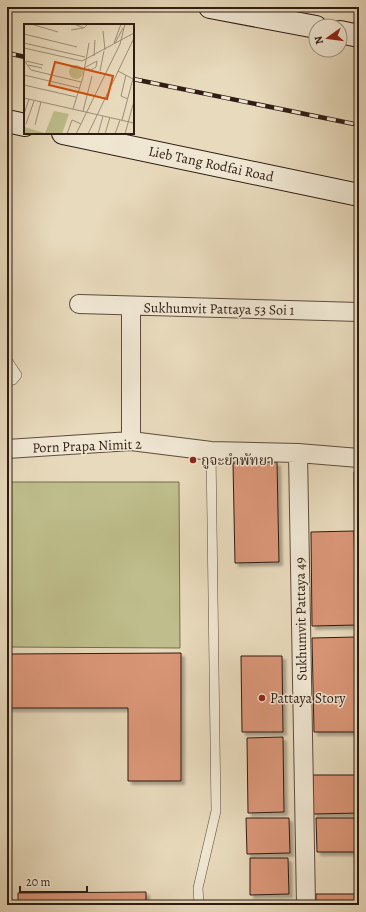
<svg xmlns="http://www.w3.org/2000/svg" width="366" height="912" viewBox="0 0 366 912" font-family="Alegreya,'Noto Serif Thai',serif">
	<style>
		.pitch { fill: #bebd8b; stroke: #766c4f }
		.building { fill: #da9677; stroke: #2f1c13; filter: url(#shadow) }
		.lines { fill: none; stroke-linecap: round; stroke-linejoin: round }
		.lane-casing { stroke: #5d4c3d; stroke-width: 10 }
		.street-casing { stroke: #5d4c3d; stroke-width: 20 }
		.secondary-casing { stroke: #2f1c13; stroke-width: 24 }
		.lane { stroke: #f0e7d3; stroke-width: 9 }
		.street { stroke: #f0e7d3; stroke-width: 18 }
		.secondary { stroke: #f0e7d3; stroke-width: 22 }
		.rail-casing { stroke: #2f1c13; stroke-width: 4.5 }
		.rail { stroke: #f0e7d3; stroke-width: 3; stroke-dasharray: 9; stroke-linecap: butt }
		.poi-dot { fill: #8f2418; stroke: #f0e7d3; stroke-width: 1.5 }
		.labels { text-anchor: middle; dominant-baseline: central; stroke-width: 3; stroke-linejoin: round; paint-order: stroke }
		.street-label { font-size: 14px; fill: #2f1c13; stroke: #f0e7d3 }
		.poi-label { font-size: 14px; fill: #2f1c13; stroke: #f0e7d3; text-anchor: start }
		.inset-road { fill: none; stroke: #9e8e78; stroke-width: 1 }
		.view { fill: #cc500d; fill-opacity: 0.15; stroke: #cc500d; stroke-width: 2 }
		.inset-edge { fill: none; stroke: #2f1c13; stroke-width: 2 }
	</style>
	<defs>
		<filter id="shadow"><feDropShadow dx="3.5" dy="3.5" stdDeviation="1" flood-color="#0004"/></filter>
	</defs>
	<rect width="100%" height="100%" fill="#e8dabc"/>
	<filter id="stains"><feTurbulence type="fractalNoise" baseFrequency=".005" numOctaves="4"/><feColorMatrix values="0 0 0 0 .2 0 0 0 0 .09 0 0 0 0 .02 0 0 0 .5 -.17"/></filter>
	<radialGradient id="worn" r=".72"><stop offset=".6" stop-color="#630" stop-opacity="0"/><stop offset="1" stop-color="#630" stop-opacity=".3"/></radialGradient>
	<path class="pitch" d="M7 482H179L180 648 7 647Z"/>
	<path class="building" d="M277 462 279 562 235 563 233 463Z
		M354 472H359V578H355Z
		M354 531 356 625 312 626 311 532Z
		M356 637 357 732H314L312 638Z
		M181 653V781H128V708H7V654Z
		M241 656H282L283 732H242Z
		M283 737 284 812 248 813 247 738Z
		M313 775H359V813L313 814Z
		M246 818H289L290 853 247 854Z
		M316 818H356L357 852H317Z
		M250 858H288L289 894 250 895Z
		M146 892V905H18V893Z
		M316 894H359V905H316Z
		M250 904H288V905H250Z"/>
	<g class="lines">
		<defs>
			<path id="lane" d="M7 360 17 375 13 380 7 381
				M199 905 198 888 216 811 211 451"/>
			<path id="street" d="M79 304 359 312
				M131 307V441
				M7 449 131 441 211 451 298 453 359 458
				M298 453 306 905"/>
			<path id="secondary" d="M210 7 316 27
				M340 32 359 36
				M7 121 25 125
				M63 133 359 195"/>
		</defs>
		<use href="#lane" class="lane-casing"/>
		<use href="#street" class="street-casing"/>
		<use href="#secondary" class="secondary-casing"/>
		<use href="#lane" class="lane"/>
		<use href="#street" class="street"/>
		<use href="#secondary" class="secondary"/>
		<defs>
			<path id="rail" d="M7 53 25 57
				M133 79 359 125"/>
		</defs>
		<use href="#rail" class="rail-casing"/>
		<use href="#rail" class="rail"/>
	</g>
	<g class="poi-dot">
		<circle cx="193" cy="460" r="4"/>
		<circle cx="262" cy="698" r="4"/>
	</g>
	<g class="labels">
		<g class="street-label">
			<text transform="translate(211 164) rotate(12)">Lieb Tang Rodfai Road</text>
			<text transform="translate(219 309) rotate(1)">Sukhumvit Pattaya 53 Soi 1</text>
			<text transform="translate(87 446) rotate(-2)">Porn Prapa Nimit 2</text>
			<text transform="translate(301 619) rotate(-91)">Sukhumvit Pattaya 49</text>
		</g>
		<g class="poi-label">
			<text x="201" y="460">กูจะยำพัทยา</text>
			<text x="270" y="698">Pattaya Story</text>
		</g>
	</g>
	<g transform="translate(24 24)">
		<rect width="110" height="110" fill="#e8dabc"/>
		<path d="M30 87 45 90 38 110H0V103L21 109Z" fill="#bebd8b"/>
		<path d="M45 48a7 7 0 1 1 14 0a7 7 0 1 1-14 0Z" fill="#bebd8b"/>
		<path class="inset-road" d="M7 0 34 8M50 0 60 4 64 0M47 6 59 4M79 7 81 26M0 10 53 23M0 19 61 33M90 19 97 0M91 19 99 4M0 24 58 37 110 9M70 32 71 16M0 36 7 46 57 58M2 37 19 41M4 41 18 44M60 44 73 37 72 43 65 47V44M76 47 80 27M94 47 109 55M0 51 55 64M102 51 97 72 104 75M0 61 52 73M0 74 110 99M49 85 59 53 65 19M59 87 68 52M0 90 5 75M98 96 110 51M2 100 10 77M11 101 17 78M43 110 48 96 57 100M52 110 96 20 101 0M64 110 110 14M74 110 79 92M81 110 86 93M91 110 96 96M101 110 110 77"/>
		<path class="view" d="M31 38 89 52 83 75 25 61Z"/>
		<rect width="110" height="110" class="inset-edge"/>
	</g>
	<rect width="366" height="912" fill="none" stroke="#e8dabc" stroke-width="24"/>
	<rect x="8" y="8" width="350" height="896" fill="none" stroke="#2f1c13" stroke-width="2"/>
	<rect x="12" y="12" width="342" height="888" fill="none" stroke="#2f1c13"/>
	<g transform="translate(328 38) rotate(256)"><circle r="19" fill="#f0e7d3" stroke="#a39686"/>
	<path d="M0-3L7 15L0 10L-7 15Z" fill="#8f2418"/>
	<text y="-6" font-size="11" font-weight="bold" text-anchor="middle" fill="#2f1c13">N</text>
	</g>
	<path d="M20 886v6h67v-6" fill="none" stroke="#2f1c13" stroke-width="2"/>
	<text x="26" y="886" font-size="12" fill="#2f1c13" stroke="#f0e7d3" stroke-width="3" paint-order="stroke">20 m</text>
	<rect width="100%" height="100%" filter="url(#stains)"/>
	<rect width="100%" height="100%" fill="url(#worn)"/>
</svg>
